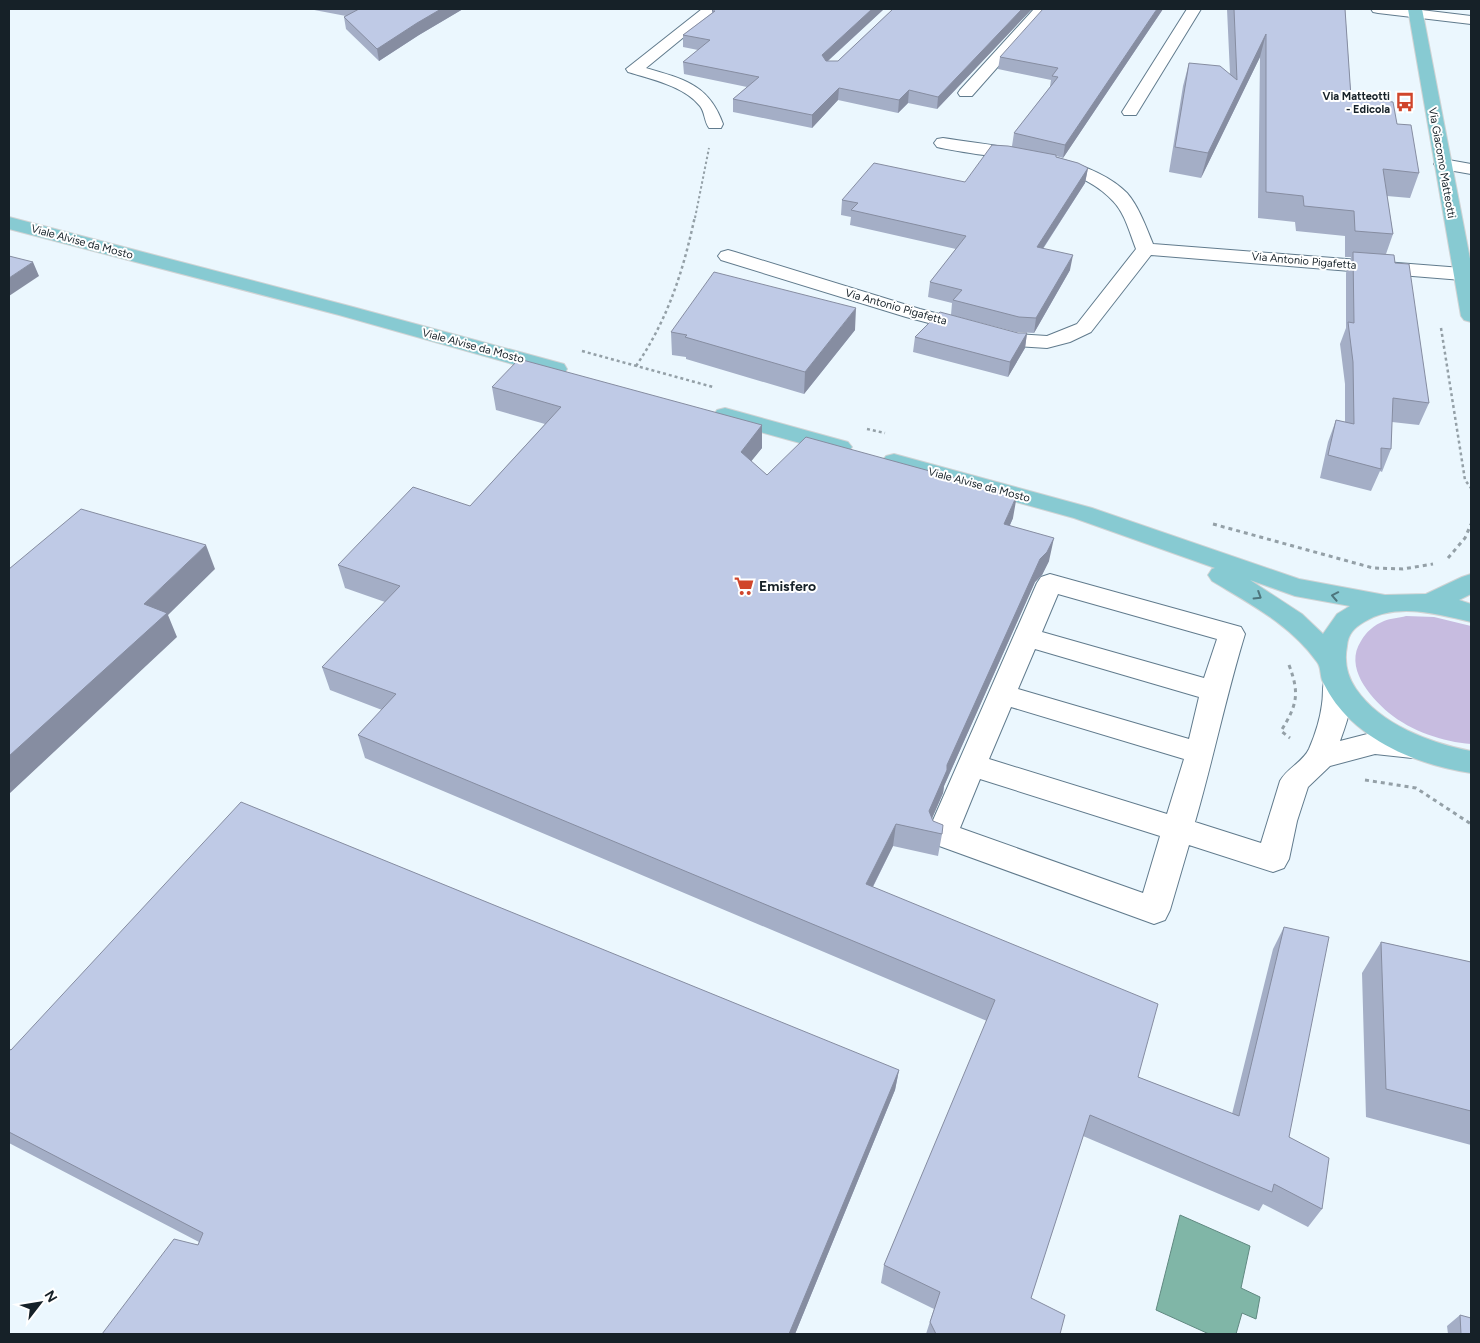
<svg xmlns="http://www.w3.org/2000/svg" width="1480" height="1343" viewBox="0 0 1480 1343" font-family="Figtree,sans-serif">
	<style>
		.green { fill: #c7bce0 }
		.water { fill: #80b6a7; stroke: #608981 }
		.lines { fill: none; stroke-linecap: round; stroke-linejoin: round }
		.minor-casing { stroke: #617b8d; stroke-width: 2 }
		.major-casing { stroke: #d0d3d4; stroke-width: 2 }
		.path-far2 { stroke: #94a0a7; stroke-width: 2; stroke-dasharray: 2.5 2.5; stroke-linecap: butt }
		.path-far1 { stroke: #94a0a7; stroke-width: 2.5; stroke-dasharray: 3 3; stroke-linecap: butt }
		.path { stroke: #94a0a7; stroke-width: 3; stroke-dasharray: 4 4; stroke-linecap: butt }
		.minor { fill: #fff; fill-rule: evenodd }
		.major { fill: #87cad2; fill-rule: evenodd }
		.wall { fill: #a4aec6 }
		.shaded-wall { fill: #868da1 }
		.building { fill: #bfcae6; stroke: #868da1 }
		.oneway { stroke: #4e767d }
		.labels { text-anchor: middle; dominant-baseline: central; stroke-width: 4; stroke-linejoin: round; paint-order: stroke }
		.far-poi-label { font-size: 11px; font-weight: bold; fill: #162128; stroke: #fff; text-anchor: end }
		.far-street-label { font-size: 11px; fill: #162128; stroke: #fff }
		.poi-label { font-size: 14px; font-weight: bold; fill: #162128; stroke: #fff; text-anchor: start }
	</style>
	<rect width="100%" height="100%" fill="#ebf7fe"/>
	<path class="green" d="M1406 616 1434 617 1471 626V744C1443 742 1411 731 1389 713 1369 696 1344 667 1361 641 1366 632 1374 625 1384 621 1391 618 1399 618 1406 616Z"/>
	<path class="water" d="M1180 1215 1250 1246 1241 1288 1260 1297 1256 1319 1242 1313 1236 1334H1209L1156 1310Z"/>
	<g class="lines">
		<defs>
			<path id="minor" d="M702 9H718L646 68C683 79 709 84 723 124L721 128H709C704 121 705 112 700 106 684 86 651 79 628 72L626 69Z
				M1034 9H1049L972 96H960L958 93 960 90Z
				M1187 9H1201L1136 115H1124L1122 112Z
				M1371 9H1413L1471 16V24L1378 13 1373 12Z
				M943 138C995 146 1089 154 1127 193 1139 207 1146 227 1153 244L1462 268 1469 270 1471 275 1469 278 1462 280 1151 255 1091 332 1070 342 1047 348 1016 346 906 317 721 260 718 256 721 252 728 250 735 252 920 309 1016 334 1047 336 1077 324 1136 249C1130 234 1125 213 1113 201 1072 157 992 160 937 147L934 143 937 139Z
				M1443 159 1471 164V174L1437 168 1434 164 1437 160Z
				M1050 574 1241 627 1245 634C1226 696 1213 760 1195 822L1261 843 1280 781C1287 768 1303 762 1309 749 1315 735 1320 720 1322 704 1324 693 1321 684 1327 674L1337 671 1347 674C1358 693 1347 722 1340 741L1375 732 1412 736 1422 739 1426 747 1422 755 1412 758 1375 754 1330 766 1308 787 1297 821 1289 859 1284 868 1273 872 1189 845 1170 910 1165 920 1154 924 931 843 927 834 1037 583 1041 577ZM1058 594 1217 639 1204 678 1042 632ZM1035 649 1199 697 1189 739 1018 689ZM1011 707 1184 759 1167 814 989 759ZM980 779 1160 836 1143 893 960 828Z"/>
			<path id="major" d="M1408 9H1422L1471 264V322L1464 320 1461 316Z
				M9 217 353 307 564 364 567 369 564 374 556 375 548 374 339 315 9 229Z
				M725 408 848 442 852 447 848 452 840 454 717 420 714 415 717 410Z
				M894 454 1092 508 1299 579 1385 595 1426 594 1462 577 1471 574V594L1459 600 1471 604V622C1437 614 1396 602 1364 622 1354 628 1348 634 1347 646 1344 661 1347 676 1356 689 1381 725 1430 743 1471 751V773C1423 766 1369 745 1338 706 1332 699 1326 688 1322 680 1320 674 1321 667 1317 662 1291 625 1250 604 1212 581L1208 575 1212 569 1215 568 1074 518 886 466 882 461 886 456ZM1250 580 1295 596 1350 606 1337 614 1323 634 1302 614Z"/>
		</defs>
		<use href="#minor" class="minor-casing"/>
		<use href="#major" class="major-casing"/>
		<path class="path-far2" d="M695 218 709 148"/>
		<path class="path-far1" d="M1441 328 1465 480 1471 488
			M582 351 713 387
			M636 366C668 319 683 272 695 216
			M867 429 885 433"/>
		<path class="path" d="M1213 524 1373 568 1403 569 1433 564
			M1448 558 1465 538 1471 524
			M1289 665C1300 694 1297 705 1281 731L1290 738
			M1365 780 1416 788 1471 824"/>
		<use href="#minor" class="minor"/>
		<use href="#major" class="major"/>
	</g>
	<path class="wall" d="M309 9H463L419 35 379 61 346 29 344 17 346 16Z
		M714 9H884L828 61H838L893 9H1032L937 109 908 103 898 113 838 100 812 128 733 112V99L747 87 684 74 683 62 698 50 683 47V35L712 13V11Z
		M1163 9 1063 158 1056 156V157L1088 168 1085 183 1043 249 1070 270 1034 333 1016 332 951 315 952 303 928 297 930 282 956 249 850 225 851 217 841 215 842 200 965 182 1012 146 1014 133 1050 87 1051 80 998 69 1000 57Z
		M1227 9H1345L1351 97 1397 124 1419 173 1410 198 1387 196 1393 234 1386 254 1395 263 1429 403 1419 425 1392 422 1391 449 1382 472 1380 471 1371 491 1320 478 1328 442 1336 420 1345 422V384L1340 344 1346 328V273L1351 257H1345V236L1296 231 1295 222 1258 218 1260 57 1201 178 1169 172 1183 86 1189 63 1230 74Z
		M855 330 804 394 686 359V357L672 355 671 332Z
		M1018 333H1027L1025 348 1008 377 913 352 915 337Z
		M492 387 762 425V448L751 461 767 475 1013 518 1010 525 1049 561 1042 575 1035 582 944 786 943 793 932 818 933 821 942 834 938 856 893 846 873 887 1138 1077 1232 1114 1273 949 1284 927 1289 1137 1322 1209 1308 1227 1263 1204 1259 1211 1083 1136 1031 1298 1060 1334H926L934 1309 881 1283 884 1265 987 1021 365 758 358 735 382 710 330 690 322 667 385 602 345 588 338 565 470 506 545 424 496 410Z
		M1381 942 1471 962V1145L1366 1117 1362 973Z
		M9 1049 11 1050 899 1070 895 1090 795 1334H102L198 1245 199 1242 9 1143Z
		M1460 1315 1471 1334H1448L1447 1326Z"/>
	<path class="shaded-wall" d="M441 9H463L419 35 379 61 377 49 417 23Z
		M872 9H884L821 67 822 55Z
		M1022 9H1032L937 109 938 97Z
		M1157 9H1163L1063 158 1065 145Z
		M1266 34 1260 57 1201 178 1208 153Z
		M839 88 838 100 812 128V115Z
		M909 90 908 103 898 113 899 100Z
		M1088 168 1085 183 1034 262 1037 247Z
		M1073 255 1070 270 1034 333 1036 318Z
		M33 262 39 276 9 296V278Z
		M856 308 855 330 804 394 805 372Z
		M1027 333 1025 348 1008 377 1010 362Z
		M762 425V448L741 474V452Z
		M1017 495 1013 518 1000 547 1004 524Z
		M1054 538 1049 561 1042 575 1035 582 944 786 943 793 927 830 929 811 947 765 1040 559Z
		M206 545 215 569 168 615 177 637 9 794V756L144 604Z
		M896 824 893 846 863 906 866 884Z
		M899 1070 895 1090 795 1334H789Z"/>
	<path class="building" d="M359 9H441L417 23 377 49 344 17Z
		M714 9H872L822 55 826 61H838L893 9H1022L938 97 909 90 899 100 839 88 812 115 733 99 759 77 683 62 710 40 683 35 715 11H712Z
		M1043 9H1157L1065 145 1014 133 1058 77 1052 76 1058 68 1000 57Z
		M1234 9H1345L1351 97 1393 102 1397 124 1411 125 1419 173 1383 169 1393 234 1355 231 1354 211 1304 206 1303 196 1266 192V34L1208 153 1175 147 1189 63 1220 66 1237 80Z
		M992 145 1008 146 1056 155V157L1078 163 1088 168 1037 247 1073 255 1036 318 1019 317 953 300 962 290 930 282 966 236 851 210 858 203 842 200 874 163 965 182Z
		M1353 252 1394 255 1395 263 1409 264 1429 403 1393 398 1391 449 1381 448V469L1328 455 1336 420 1354 424 1353 362 1348 322 1354 323Z
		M9 256 33 262 9 278Z
		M714 272 856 308 805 372 685 337 687 335 671 332Z
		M940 312 1018 333H1027L1010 362 915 337Z
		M519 359 762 425 741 452 767 475 806 437 1017 495 1004 524 1054 538 1047 552 1040 559 947 765V770L929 811 933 821 943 825 942 834 896 824 866 884 1158 1004 1138 1077 1239 1116 1284 927 1329 937 1289 1137 1329 1158 1322 1209 1274 1184 1272 1192 1090 1115 1031 1298 1065 1315 1060 1334H936L930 1322 940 1292 884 1265 995 1000 358 735 396 694 322 667 400 586 338 565 413 487 470 506 561 407 492 387Z
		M81 509 206 545 144 604 167 613 9 756V569Z
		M241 802 899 1070 789 1334H102L174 1239 198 1245 203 1233 9 1132V1049L11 1050Z
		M1381 942 1471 962V1111L1386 1089Z
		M1460 1315 1471 1318V1334H1461Z"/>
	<defs><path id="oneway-chevron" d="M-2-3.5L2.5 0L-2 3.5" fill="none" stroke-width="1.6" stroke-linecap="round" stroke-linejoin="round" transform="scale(1.25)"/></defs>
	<g class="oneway">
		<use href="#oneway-chevron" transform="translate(1258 596) rotate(32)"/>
		<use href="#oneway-chevron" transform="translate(1335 596) rotate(-169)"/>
	</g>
	<defs>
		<symbol id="bus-bare" viewBox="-9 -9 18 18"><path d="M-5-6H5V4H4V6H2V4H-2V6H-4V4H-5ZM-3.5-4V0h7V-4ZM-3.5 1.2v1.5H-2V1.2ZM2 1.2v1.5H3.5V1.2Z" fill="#d0452b" stroke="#fff" stroke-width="2.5" paint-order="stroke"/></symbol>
		<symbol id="supermarket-bare" viewBox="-9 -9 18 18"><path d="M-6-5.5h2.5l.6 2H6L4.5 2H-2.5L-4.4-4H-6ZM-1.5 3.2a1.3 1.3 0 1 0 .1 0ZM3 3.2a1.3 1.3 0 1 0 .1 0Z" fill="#d0452b" stroke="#fff" stroke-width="2.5" paint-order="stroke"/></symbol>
	</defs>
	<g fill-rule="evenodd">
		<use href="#bus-bare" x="1391" y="88" width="28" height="28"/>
		<use href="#supermarket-bare" x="730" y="572" width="28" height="28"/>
	</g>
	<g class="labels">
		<g class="far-poi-label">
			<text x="1390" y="96">Via Matteotti<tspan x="1390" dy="13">- Edicola</tspan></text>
		</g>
		<g class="far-street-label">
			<text transform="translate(1442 163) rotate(80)">Via Giacomo Matteotti</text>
			<text transform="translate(82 242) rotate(15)">Viale Alvise da Mosto</text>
			<text transform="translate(1304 261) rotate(5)">Via Antonio Pigafetta</text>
			<text transform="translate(896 307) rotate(16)">Via Antonio Pigafetta</text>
			<text transform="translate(473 346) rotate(15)">Viale Alvise da Mosto</text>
			<text transform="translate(979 485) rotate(15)">Viale Alvise da Mosto</text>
		</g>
		<g class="poi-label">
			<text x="759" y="586">Emisfero</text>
		</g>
	</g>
	<rect width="1480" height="1343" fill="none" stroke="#162128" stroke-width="20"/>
	<g transform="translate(40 1303) rotate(59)" stroke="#ffffff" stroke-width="4" paint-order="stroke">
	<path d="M0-4L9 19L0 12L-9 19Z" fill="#162128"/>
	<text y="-8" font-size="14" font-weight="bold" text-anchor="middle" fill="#162128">N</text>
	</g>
</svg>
